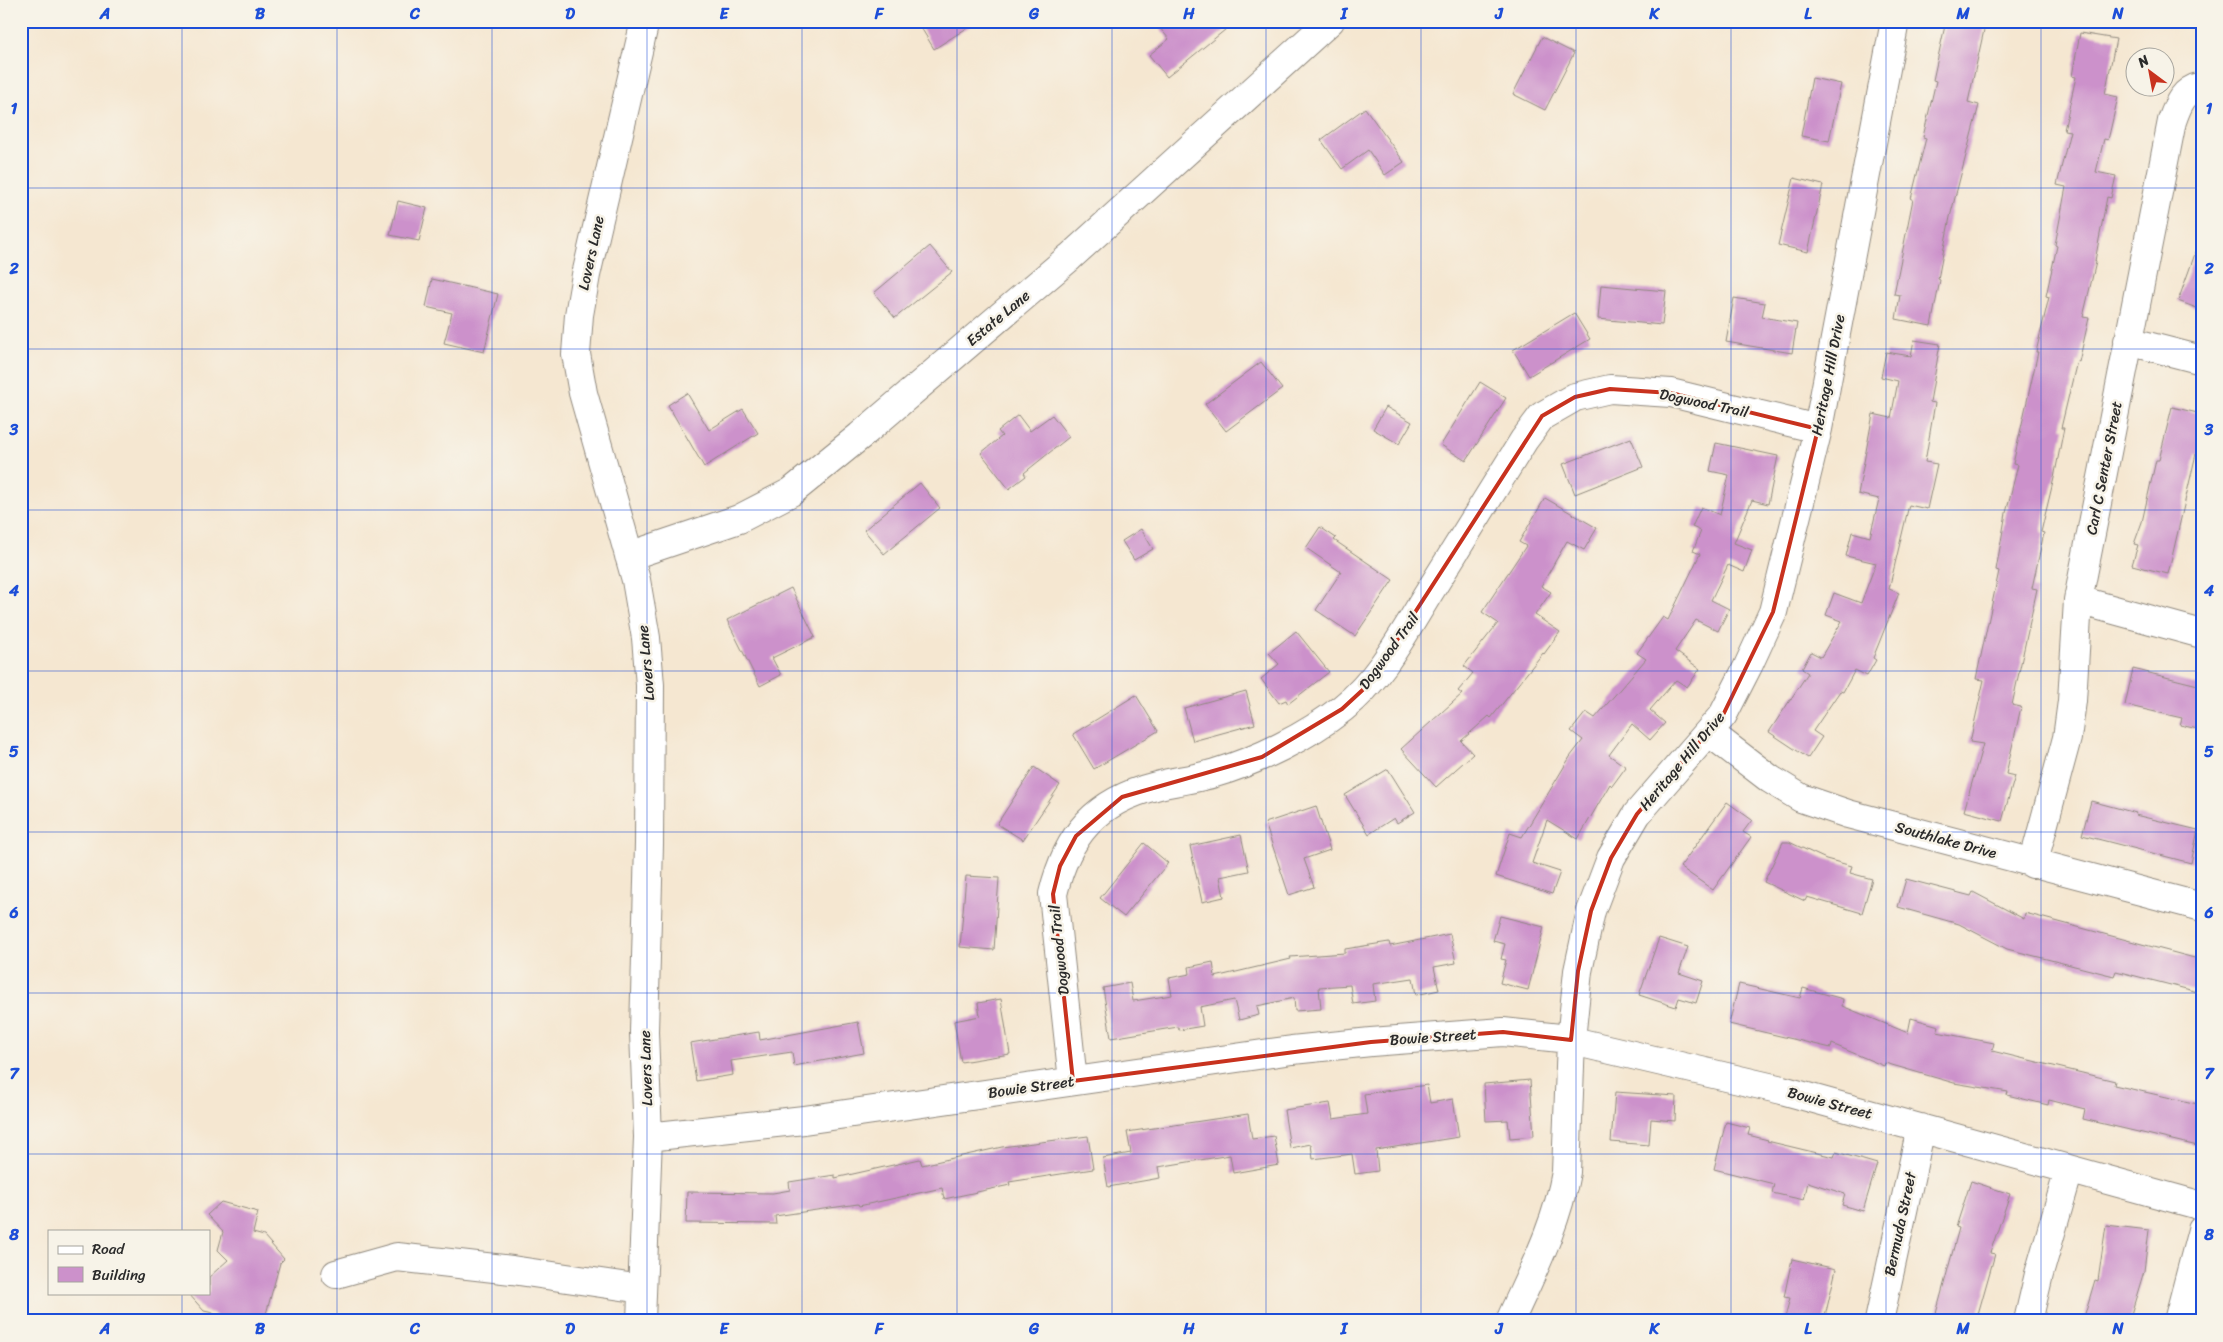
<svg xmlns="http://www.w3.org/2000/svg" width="2223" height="1342" viewBox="0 0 2223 1342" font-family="Sriracha,sans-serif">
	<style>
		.building { fill: #cc91cb }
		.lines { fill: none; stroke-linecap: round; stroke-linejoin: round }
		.minor-casing { stroke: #90897e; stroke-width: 30 }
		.minor { stroke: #fff; stroke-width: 28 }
		.marked { fill: none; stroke: #c8321e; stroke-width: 4; stroke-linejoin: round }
		.grid { fill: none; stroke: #1d4ed8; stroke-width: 1; stroke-opacity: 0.55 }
		.labels { text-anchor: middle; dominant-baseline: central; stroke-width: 5; stroke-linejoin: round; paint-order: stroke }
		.street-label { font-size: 15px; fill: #2b2b2b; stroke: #f7f3e8 }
		.neatline { fill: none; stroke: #1d4ed8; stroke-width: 2 }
		.grid-label { font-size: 16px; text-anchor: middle; font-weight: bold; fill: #1d4ed8 }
	</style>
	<rect width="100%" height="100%" fill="#f7f3e8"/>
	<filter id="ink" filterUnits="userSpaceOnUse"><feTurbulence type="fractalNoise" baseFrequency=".02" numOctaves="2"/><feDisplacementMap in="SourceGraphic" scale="10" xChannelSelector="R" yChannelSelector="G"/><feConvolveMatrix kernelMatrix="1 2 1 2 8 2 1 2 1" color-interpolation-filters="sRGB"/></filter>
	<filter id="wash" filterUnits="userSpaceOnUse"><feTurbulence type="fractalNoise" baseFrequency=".0096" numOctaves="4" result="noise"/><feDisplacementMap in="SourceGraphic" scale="20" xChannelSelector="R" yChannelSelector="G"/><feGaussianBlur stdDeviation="1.12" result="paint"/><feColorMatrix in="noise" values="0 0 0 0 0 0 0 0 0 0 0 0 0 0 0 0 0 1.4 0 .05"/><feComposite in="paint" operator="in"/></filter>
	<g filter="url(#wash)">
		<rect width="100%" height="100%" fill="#f5e7d1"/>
		<g id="blocks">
			<path class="building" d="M917 21H978L934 49Z
				M1154 21H1236L1167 77 1149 55 1169 39Z
				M1946 21H1986L1968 102 1979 105 1950 217 1938 279 1940 280 1931 326 1896 319 1900 295 1894 294 1913 199H1911L1926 138 1923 137 1936 81 1933 80Z
				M2080 33 2116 39 2105 94 2118 97 2108 140 2104 139 2096 172 2116 176 2111 198 2107 197 2095 261 2096 262 2083 317 2089 318 2079 362 2077 361 2061 428H2064L2054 478 2041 532 2044 533 2032 588 2037 589 2012 705 2021 707 2006 774 2015 776 2002 821 1964 811 1983 744 1970 742 1984 680 1976 679 1999 571 1996 570 2006 513 2018 465 2013 464 2038 352H2036L2049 297 2046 296 2057 246 2055 245 2066 187 2057 185 2070 131 2064 130 2076 77 2072 76Z
				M1542 37 1574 53 1545 110 1513 94Z
				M1812 78 1841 84 1829 141 1801 136Z
				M1365 108 1404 162 1385 175 1368 150 1342 169 1321 140Z
				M1794 178 1823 185 1808 252 1778 245Z
				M398 201 427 208 419 241 390 235Z
				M2200 240 2202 241V310L2178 301Z
				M930 246 952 272 895 318 874 293Z
				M432 279 498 294 484 352 444 343 452 313 426 307Z
				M1601 285 1666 291 1662 325 1598 319Z
				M1734 298 1765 303 1762 317 1797 323 1792 353 1726 342Z
				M1574 313 1590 339 1529 376 1513 350Z
				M1914 340 1940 344 1930 402 1935 403 1925 462 1937 464 1927 509 1909 505 1889 589 1899 593 1873 658 1876 660 1867 676 1855 670 1843 692 1840 691 1813 731 1822 737 1808 758 1769 732 1808 673 1802 669 1811 652 1821 657 1842 621 1826 615 1834 593 1861 603 1876 563 1846 556 1852 532 1870 537 1879 499 1858 494 1873 414 1891 418 1898 381 1881 377 1886 352 1911 356Z
				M1261 362 1282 389 1226 431 1205 404Z
				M1480 382 1506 398 1466 461 1441 445Z
				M687 393 709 430 743 409 758 433 704 467 668 405Z
				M1386 407 1412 422 1399 444 1373 429Z
				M2172 407 2202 414V456L2196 454 2168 574 2132 565 2138 545 2134 544 2142 522 2156 460H2159Z
				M1018 415 1030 431 1052 415 1069 437 1024 473 1026 476 1009 489 981 453 1002 436 998 431Z
				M1631 438 1643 467 1575 494 1563 464Z
				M1716 443 1778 456 1768 504 1752 500 1734 543 1752 550 1744 572 1728 565 1711 600 1729 609 1718 631 1696 620 1675 651 1700 669 1687 687 1676 680 1650 710 1665 723 1650 740 1632 724 1609 755 1626 767 1612 786 1610 784 1578 839 1547 820 1532 863 1560 872 1552 894 1496 876 1510 833 1522 837 1570 757 1583 740 1571 731 1586 712 1595 718 1646 659 1637 653 1663 617 1668 620 1700 554 1693 551 1701 531 1692 527 1701 507 1720 515 1729 475 1710 471Z
				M920 483 940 508 884 554 864 530Z
				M1545 498 1597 528 1584 550 1567 541 1541 586 1551 592 1535 615 1560 632 1544 654 1543 653 1491 718 1489 716 1461 741 1473 754 1436 787 1401 749 1462 694 1458 691 1473 673 1464 666 1498 623 1482 612 1526 546 1519 542Z
				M1320 527 1336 538 1334 540 1393 580 1355 636 1316 610 1341 572 1306 548Z
				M1141 529 1153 549 1134 560 1122 541Z
				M791 588 815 637 772 658 781 675 760 686 727 620Z
				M1296 631 1329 672 1288 704 1286 700 1279 703 1261 679 1279 664 1269 653Z
				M2133 669 2202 686V730L2180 725 2182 718 2125 705Z
				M1246 691 1255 724 1193 741 1184 708Z
				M1136 695 1158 731 1094 769 1073 734Z
				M1034 767 1060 785 1023 840 997 824Z
				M1388 769 1415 812 1397 823 1394 818 1369 834 1345 795Z
				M2091 801 2136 813 2135 815 2198 830 2191 863 2082 835Z
				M1727 802 1752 820 1743 832 1751 837 1713 890 1680 867Z
				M1316 806 1330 850 1304 859 1314 887 1289 895 1265 823Z
				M1241 835 1249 871 1220 877 1224 897 1202 902 1190 846Z
				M1783 842H1789L1826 859 1852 866 1850 873 1872 879 1862 913 1807 897 1805 901 1764 882Z
				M1144 843 1168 863 1124 917 1100 898Z
				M966 876 999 878 994 950 960 947Z
				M1906 879 1971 896 1973 892 2024 919 2025 913 2202 960V993L2116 971 2114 976 2007 949 1959 924 1898 907Z
				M1500 916 1544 927 1528 990 1500 983 1506 960 1501 959 1505 944 1493 941Z
				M1450 934 1456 963 1434 967 1439 990 1416 995 1413 978 1373 984 1375 1001 1353 1004 1350 985 1319 987 1321 1009 1295 1011 1294 998 1257 1006 1259 1015 1239 1020 1234 1000 1200 1007 1203 1026 1179 1030 1178 1027 1111 1038 1103 988 1130 983 1133 1001 1172 995 1169 978 1190 974 1189 967 1213 962 1215 977 1291 959 1290 957 1345 953V949L1389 942 1390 946Z
				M1659 938 1688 947 1679 973 1703 981 1696 1003 1679 998 1676 1007 1639 995Z
				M1739 984 1800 998 1803 988 1843 999 1842 1006 1908 1033 1911 1018 1939 1026 1937 1032 1994 1043 1992 1051 2115 1081 2114 1085 2202 1105V1147L2083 1119 2085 1109 2049 1100 2048 1105 2007 1095 2008 1092 1954 1083 1885 1063 1884 1066 1832 1044 1831 1048 1729 1024Z
				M1001 999 1010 1054 961 1062 954 1021 980 1016 978 1003Z
				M858 1022 864 1053 794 1066 792 1052 731 1061 733 1075 696 1081 690 1043 759 1032 760 1040Z
				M1530 1080 1534 1136 1510 1138 1508 1120 1486 1121 1484 1084Z
				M1427 1085 1430 1103 1453 1099 1459 1137 1376 1150 1378 1171 1355 1174 1352 1154 1313 1159 1311 1144 1290 1148 1284 1110 1330 1103 1333 1119 1367 1114 1364 1094Z
				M1615 1092 1676 1096 1675 1121 1651 1119 1649 1145 1611 1142Z
				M1248 1114 1252 1139 1274 1136 1279 1165 1233 1173 1230 1155 1158 1167 1160 1178 1108 1187 1103 1158 1131 1153 1127 1132Z
				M1726 1122 1750 1128 1748 1135 1768 1140 1767 1141 1834 1157 1836 1152 1877 1164 1863 1211 1842 1205 1845 1194 1808 1182 1804 1200 1772 1193 1774 1184 1714 1169Z
				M1088 1136 1093 1169 1009 1182 1010 1185 944 1199 942 1188 859 1206 858 1204 775 1216 776 1224 686 1223 687 1192 773 1193 790 1190 789 1182 835 1175V1178L920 1159 922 1165 1002 1147Z
				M1971 1181 2010 1194 1990 1253 1995 1254 1976 1321H1934L1959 1228 1956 1227Z
				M221 1202 258 1212 253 1233 264 1236 284 1259 280 1263 266 1314 258 1321H220L213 1313 204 1311 188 1293H209V1277L228 1260 218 1250 223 1232 207 1215Z
				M2106 1225 2149 1230 2144 1271 2129 1321H2098L2084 1317 2095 1280 2098 1281Z
				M1792 1259 1836 1269 1824 1321H1784L1790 1298 1784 1297Z"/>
		</g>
	</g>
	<g filter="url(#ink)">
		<use href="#blocks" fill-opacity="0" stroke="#90897e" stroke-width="1"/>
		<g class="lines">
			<defs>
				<path id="minor" d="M2128 341 2202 360
					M629 556 739 519 791 492 860 436 1070 257 1330 21
					M2078 600 2202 634
					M1710 733 1770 779 1801 798 1848 814 2202 907
					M2033 864 2067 738 2072 701 2078 600 2172 121C2178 104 2183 90 2202 86
					M1073 1081 1053 894C1067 835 1096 801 1156 786 1175 781 1196 779 1215 773 1259 760 1306 737 1343 708 1381 678 1405 631 1430 591 1462 540 1493 490 1524 440L1542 416 1575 397 1610 389 1671 393 1818 429
					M648 1137 804 1120 1292 1050 1371 1042 1503 1032 1560 1038 1782 1090 2202 1206
					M336 1274 397 1257 512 1270 642 1289
					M641 1321 648 1137 644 1032 649 844 650 685 646 638 636 580 583 393 576 354 579 315 586 275 645 21
					M1510 1321C1532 1272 1557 1225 1566 1172L1571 1040 1578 971 1591 911 1611 858 1637 814 1723 715 1748 666 1773 612 1818 429 1895 21
					M1879 1321 1921 1128
					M2028 1321 2039 1274 2069 1170
					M2178 1321 2202 1230"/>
			</defs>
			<use href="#minor" class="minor-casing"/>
			<use href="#minor" class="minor"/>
		</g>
	</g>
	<path class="marked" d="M1610 389 1671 393 1818 429 1773 612 1723 715 1637 814 1611 858 1591 911 1578 971 1571 1040 1503 1032 1371 1042 1073 1081 1053 894 1060 866 1076 836 1122 797 1262 757 1342 709 1368 685 1542 416 1575 397Z"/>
	<path class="grid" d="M182 21V1231M337 21V1321M492 21V1321M647 21V1321M802 21V1321M957 21V1321M1112 21V1321M1266 21V1321M1421 21V1321M1576 21V1321M1731 21V1321M1886 21V1321M2041 21V1321M21 188H2202M21 349H2202M21 510H2202M21 671H2202M21 832H2202M21 993H2202M21 1154H2202M182 1293V1321"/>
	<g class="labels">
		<g class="street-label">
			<text transform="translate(591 253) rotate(-78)">Lovers Lane</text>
			<text transform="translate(998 318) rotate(-40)">Estate Lane</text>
			<text transform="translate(1828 375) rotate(-79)">Heritage Hill Drive</text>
			<text transform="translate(1704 403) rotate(12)">Dogwood Trail</text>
			<text transform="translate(2104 468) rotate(-79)">Carl C Senter Street</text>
			<text transform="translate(1389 651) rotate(-54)">Dogwood Trail</text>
			<text transform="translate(646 663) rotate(-95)">Lovers Lane</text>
			<text transform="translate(1682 761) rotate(-50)">Heritage Hill Drive</text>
			<text transform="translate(1946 840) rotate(15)">Southlake Drive</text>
			<text transform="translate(1059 950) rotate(-96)">Dogwood Trail</text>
			<text transform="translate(1433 1037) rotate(-4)">Bowie Street</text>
			<text transform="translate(646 1068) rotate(-92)">Lovers Lane</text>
			<text transform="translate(1031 1087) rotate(-8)">Bowie Street</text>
			<text transform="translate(1830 1103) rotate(15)">Bowie Street</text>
			<text transform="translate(1900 1224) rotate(-78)">Bermuda Street</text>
		</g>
	</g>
	<rect width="2223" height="1342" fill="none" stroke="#f7f3e8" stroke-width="55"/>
	<rect x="48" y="1230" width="162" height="65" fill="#f7f3e8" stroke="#a5a39c"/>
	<rect x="58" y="1246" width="25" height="8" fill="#ffffff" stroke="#a5a39c"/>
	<text x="92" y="1254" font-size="15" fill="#2b2b2b">Road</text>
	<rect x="58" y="1267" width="25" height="15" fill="#cc91cb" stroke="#a5a39c"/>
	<text x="92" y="1280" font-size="15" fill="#2b2b2b">Building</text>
	<g transform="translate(2150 72) rotate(328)"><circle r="24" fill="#f7f3e8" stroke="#a5a39c"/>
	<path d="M0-4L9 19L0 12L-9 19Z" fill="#c8321e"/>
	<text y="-8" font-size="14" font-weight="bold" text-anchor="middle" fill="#2b2b2b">N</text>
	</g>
	<rect x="28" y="28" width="2168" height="1286" class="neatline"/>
	<g class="grid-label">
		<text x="105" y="19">A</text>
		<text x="260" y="19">B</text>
		<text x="415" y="19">C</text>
		<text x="570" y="19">D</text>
		<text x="724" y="19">E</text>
		<text x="879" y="19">F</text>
		<text x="1034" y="19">G</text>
		<text x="1189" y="19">H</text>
		<text x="1344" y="19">I</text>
		<text x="1499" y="19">J</text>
		<text x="1654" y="19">K</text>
		<text x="1808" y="19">L</text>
		<text x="1963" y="19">M</text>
		<text x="2118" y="19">N</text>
		<text x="14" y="114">1</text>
		<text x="2209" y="114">1</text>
		<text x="14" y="274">2</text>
		<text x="2209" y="274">2</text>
		<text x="14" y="435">3</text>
		<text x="2209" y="435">3</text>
		<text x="14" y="596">4</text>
		<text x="2209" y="596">4</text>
		<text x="14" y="757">5</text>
		<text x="2209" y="757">5</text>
		<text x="14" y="918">6</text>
		<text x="2209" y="918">6</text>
		<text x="14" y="1079">7</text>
		<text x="2209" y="1079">7</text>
		<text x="14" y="1240">8</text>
		<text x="2209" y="1240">8</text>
		<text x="105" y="1334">A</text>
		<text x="260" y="1334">B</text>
		<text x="415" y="1334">C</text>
		<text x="570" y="1334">D</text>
		<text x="724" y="1334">E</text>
		<text x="879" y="1334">F</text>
		<text x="1034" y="1334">G</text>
		<text x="1189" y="1334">H</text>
		<text x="1344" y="1334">I</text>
		<text x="1499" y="1334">J</text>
		<text x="1654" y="1334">K</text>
		<text x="1808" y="1334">L</text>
		<text x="1963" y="1334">M</text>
		<text x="2118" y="1334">N</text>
	</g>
</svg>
